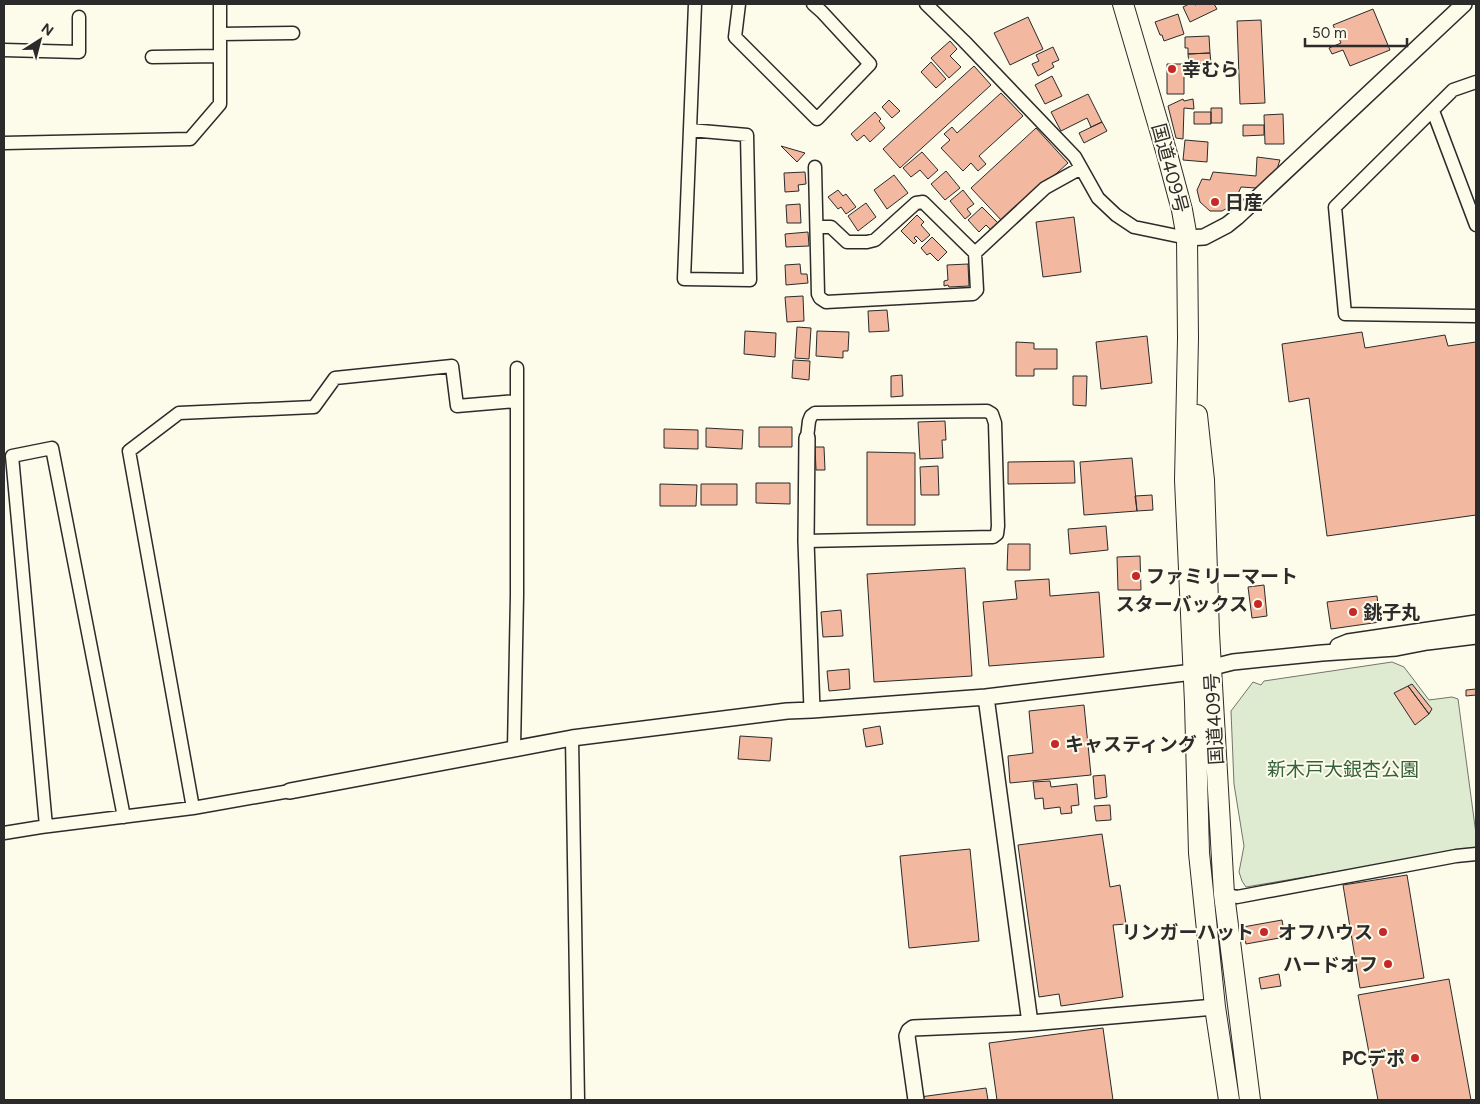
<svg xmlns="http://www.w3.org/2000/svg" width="1480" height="1104" viewBox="0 0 1480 1104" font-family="Figtree,'Noto Sans JP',sans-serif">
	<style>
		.green { fill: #deebd1; stroke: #74746e }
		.building { fill: #f2b8a0; stroke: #2b2b2b }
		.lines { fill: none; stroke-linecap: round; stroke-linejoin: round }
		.minor-casing { stroke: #2b2b2b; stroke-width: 15 }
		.tertiary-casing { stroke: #2b2b2b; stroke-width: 18 }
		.trunk-casing { stroke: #2b2b2b; stroke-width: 22 }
		.minor { stroke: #fdfbea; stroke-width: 12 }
		.tertiary { stroke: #fdfbea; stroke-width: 15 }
		.trunk { stroke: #fdfbea; stroke-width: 20 }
		.poi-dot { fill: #c62828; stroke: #fdfbea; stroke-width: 2 }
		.labels { text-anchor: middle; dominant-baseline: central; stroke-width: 4; stroke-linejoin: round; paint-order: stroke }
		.poi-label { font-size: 19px; font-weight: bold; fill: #2b2b2b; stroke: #fdfbea; text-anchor: start }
		.street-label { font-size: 19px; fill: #2b2b2b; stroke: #fdfbea }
		.park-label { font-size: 19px; fill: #34623c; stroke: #fdfbea }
	</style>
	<rect width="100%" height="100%" fill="#fdfbea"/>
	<path class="green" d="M1392 662 1404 667 1429 700 1452 697 1458 699 1476 834V848L1246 887 1242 881 1239 872 1244 846 1234 784 1231 711 1253 682 1261 685 1264 681Z"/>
	<path class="building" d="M1189 4H1194L1195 5 1198 4H1214L1217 9 1190 22 1183 7Z
		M1373 9 1390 50 1350 66 1343 50 1332 54 1329 48 1341 43 1333 25Z
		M1178 14 1184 34 1164 41 1162 35H1160L1155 22Z
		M1028 17 1043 49 1010 65 994 33Z
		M1261 20 1265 103 1240 104 1237 21Z
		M1209 36 1210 53 1188 54V48H1185V37Z
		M950 41 957 49 950 56 961 67 949 78 931 58Z
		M1053 47 1059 60 1052 63 1054 67 1038 76 1032 64 1039 61 1036 55Z
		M1210 53 1211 63 1189 64 1188 54Z
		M931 62 946 79 936 88 921 72Z
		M1167 64H1184V94H1167Z
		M974 66 991 85 900 168 883 149Z
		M1052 76 1062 96 1045 104 1035 85Z
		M1001 93 1023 116 979 156 986 164 978 171 971 163 963 171 941 148 950 140 944 134 952 127 957 133Z
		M1088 94 1102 122 1091 127 1087 118 1061 131 1051 112Z
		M1183 99 1184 101 1193 99 1194 109 1184 108 1183 139 1176 138 1168 106Z
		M889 100 900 111 892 118 882 107Z
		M1211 108H1222V123H1211Z
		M875 112 881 119 879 121 885 128 870 142 864 135 857 141 851 134Z
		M1194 112H1211V124H1194Z
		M1283 114 1284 144H1265L1264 115Z
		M1102 122 1107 131 1084 143 1079 133Z
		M1243 125H1264V135L1243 136Z
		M1036 128 1068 163 1003 222 971 188Z
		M1185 140 1208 142 1207 162 1183 160Z
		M781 146 805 153 797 162Z
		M922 152 938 170 928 179 920 170 911 177 903 168Z
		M1257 157 1280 160 1277 169 1256 188 1241 187 1233 205 1222 211H1210L1200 202 1197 190 1202 179 1210 180 1213 172 1256 176Z
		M946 171 960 188 945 200 931 184Z
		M805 172 806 184 798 185 799 191 785 192 784 173Z
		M894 175 908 193 887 209 874 190Z
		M838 190 843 196 846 194 856 207 846 214 841 207 838 209 828 197Z
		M963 190 974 204 967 209 971 214 965 219 950 201Z
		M866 203 876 217 858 231 848 216Z
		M800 204 801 223H787L786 205Z
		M982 207 999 224 992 231 986 225 979 232 968 220Z
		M917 215 924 222 921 225 930 235 922 242 916 236 914 238 917 241 914 244 901 231Z
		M1074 217 1081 272 1043 277 1036 222Z
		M808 232 809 246 786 247 785 234Z
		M932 237 947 252 938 261 930 253 927 255 921 248Z
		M800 264 801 274H807L808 283 786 285 785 265Z
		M968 264 969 286 949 287 948 285 944 286V281L948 280 947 265Z
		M803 296 804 321 787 322 785 297Z
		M887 310 889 331 869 332 868 311Z
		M797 327 811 328 809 359 795 358Z
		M745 331 776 333 775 357 744 354Z
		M817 331 849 332 848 351H843V358L816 356Z
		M1362 332 1365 348 1445 335 1448 346 1476 342V515L1327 536 1309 398 1289 402 1282 344Z
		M1147 336 1152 383 1101 389 1096 342Z
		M1016 342 1034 343V349H1057V369H1034V376H1016Z
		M793 360 810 361 809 380 792 378Z
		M902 375 903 396 891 397V376Z
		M1073 376H1087L1086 406 1073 405Z
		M945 421 946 440H942L943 458 920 459 918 422Z
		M759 427H792V447H759Z
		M706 428 743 430 742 449 706 447Z
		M664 429 698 430V449L664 448Z
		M815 447H824L825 470H816Z
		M867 452 915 453V525H867Z
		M1132 458 1137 511 1084 515 1080 462Z
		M1074 461 1075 483 1008 484V462Z
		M938 466 939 495H921L920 467Z
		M756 483H790V504L756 503Z
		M660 484 697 485 696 506H660Z
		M701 484H737V505H701Z
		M1152 495 1153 510 1137 511 1135 496Z
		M1106 526 1108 550 1070 554 1068 529Z
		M1008 544H1030V570H1007Z
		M1140 556 1141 590H1118L1117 557Z
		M965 568 972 676 874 682 867 574Z
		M1049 579 1050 596 1099 592 1104 657 989 666 983 602 1017 599 1015 581Z
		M1264 585 1267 616 1252 618 1248 587Z
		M1377 596 1380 622 1331 629 1327 602Z
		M841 610 843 636 823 637 821 612Z
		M849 669 850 689 829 691 827 671Z
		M1412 684 1432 709 1429 714 1408 686Z
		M1408 686 1429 714 1415 725 1394 693Z
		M1476 689V695L1466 696V690Z
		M1084 705 1091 775 1010 783 1008 756 1033 753 1029 711Z
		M880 726 883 744 866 747 863 729Z
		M740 736 772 738 770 761 738 759Z
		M1105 775 1107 797 1095 799 1093 776Z
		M1050 781 1051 787 1077 784 1079 805 1071 806 1072 813 1061 814 1060 807 1044 809 1043 798 1035 799 1033 782Z
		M1110 805 1111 820 1096 821 1094 806Z
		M1102 834 1110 887 1120 885 1126 924 1113 925 1123 997 1061 1006 1059 994 1039 997 1018 845Z
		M970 849 979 941 909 948 900 856Z
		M1407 875 1424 978 1360 988 1343 885Z
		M1282 920 1285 937 1246 944 1243 927Z
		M1279 974 1281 986 1261 989 1259 978Z
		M1449 979 1471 1100H1378L1358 995Z
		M1103 1028 1113 1100H997L989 1043Z
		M986 1088 988 1100H921L920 1097Z"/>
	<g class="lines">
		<defs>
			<path id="minor" d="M739 4 735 37 817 119 870 64 822 12 813 4
				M926 4 964 41 1075 157 1098 198 1116 215 1134 227 1187 238
				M220 34 293 33
				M4 50 79 52V17
				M152 57 220 56
				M1476 82 1453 90 1335 207 1345 314 1476 316
				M1433 111 1476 225
				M690 130 747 135 750 280 684 279 695 4
				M4 143 190 139 220 104V4
				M815 167 818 294 820 298 826 302 973 294 977 290 975 253 923 202 916 203 875 240 867 242H847L831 227H817
				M975 253 1045 188 1081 168
				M806 541 993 537 997 534 998 526 995 423 992 414 987 411 815 413 811 416 809 421 807 438
				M572 738 578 1100
				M514 748 517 595V368
				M193 808 129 451 179 413 314 407 335 378 452 366 457 406 517 401
				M46 826 12 456 52 448 124 817
				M4 833 41 827 193 808 290 791
				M1224 894 1237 897 1456 856 1476 854"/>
			<path id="tertiary" d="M1187 238 1204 237 1227 225 1237 217 1464 4
				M807 438 806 541 812 710
				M1338 646 1348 642 1476 623
				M986 697 1030 1023
				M290 791 572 738 787 711 812 710 986 697 1168 675 1193 672 1233 662 1322 653 1396 648 1427 642 1476 636
				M916 1100 907 1036 909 1031 913 1028 1030 1023 1215 1007"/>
			<path id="trunk" d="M1123 4 1167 154 1182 210 1187 238 1188 338 1185 480 1195 703 1199 853 1215 1007 1229 1100
				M1197 415 1204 480 1209 633 1224 894 1250 1100"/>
		</defs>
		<use href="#minor" class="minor-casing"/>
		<use href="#tertiary" class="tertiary-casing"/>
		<use href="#trunk" class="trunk-casing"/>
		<use href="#minor" class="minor"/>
		<use href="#tertiary" class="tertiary"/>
		<use href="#trunk" class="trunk"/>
	</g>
	<g class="poi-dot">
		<circle cx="1172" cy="69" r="5"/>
		<circle cx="1215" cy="202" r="5"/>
		<circle cx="1136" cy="576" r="5"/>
		<circle cx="1258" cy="604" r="5"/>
		<circle cx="1353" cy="612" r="5"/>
		<circle cx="1055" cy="744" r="5"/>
		<circle cx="1264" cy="932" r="5"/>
		<circle cx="1383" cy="932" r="5"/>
		<circle cx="1388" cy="964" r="5"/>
		<circle cx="1415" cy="1058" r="5"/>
	</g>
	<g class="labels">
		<g class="poi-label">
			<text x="1182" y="69">幸むら</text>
			<text x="1225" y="202">日産</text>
			<text x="1146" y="576">ファミリーマート</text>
			<text x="1248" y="604" text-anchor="end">スターバックス</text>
			<text x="1363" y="612">銚子丸</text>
			<text x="1065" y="744">キャスティング</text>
			<text x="1254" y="932" text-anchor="end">リンガーハット</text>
			<text x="1373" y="932" text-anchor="end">オフハウス</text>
			<text x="1378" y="964" text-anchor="end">ハードオフ</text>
			<text x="1405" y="1058" text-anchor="end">PCデポ</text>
		</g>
		<g class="street-label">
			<text transform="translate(1170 168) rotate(75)">国道409号</text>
			<text transform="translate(1214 719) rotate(-93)">国道409号</text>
		</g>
		<g class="park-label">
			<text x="1343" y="769">新木戸大銀杏公園</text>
		</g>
	</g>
	<rect width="1480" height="1104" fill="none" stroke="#2b2b2b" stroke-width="10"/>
	<g transform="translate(40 40) rotate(36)" stroke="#fdfbea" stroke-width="4" paint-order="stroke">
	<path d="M0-4L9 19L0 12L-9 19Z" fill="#2b2b2b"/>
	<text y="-8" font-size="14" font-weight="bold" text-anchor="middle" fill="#2b2b2b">N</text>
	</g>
	<path d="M1305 38v8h102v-8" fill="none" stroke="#2b2b2b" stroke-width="2.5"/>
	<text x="1312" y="38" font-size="15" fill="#2b2b2b" stroke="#fdfbea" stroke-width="4" paint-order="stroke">50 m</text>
</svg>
